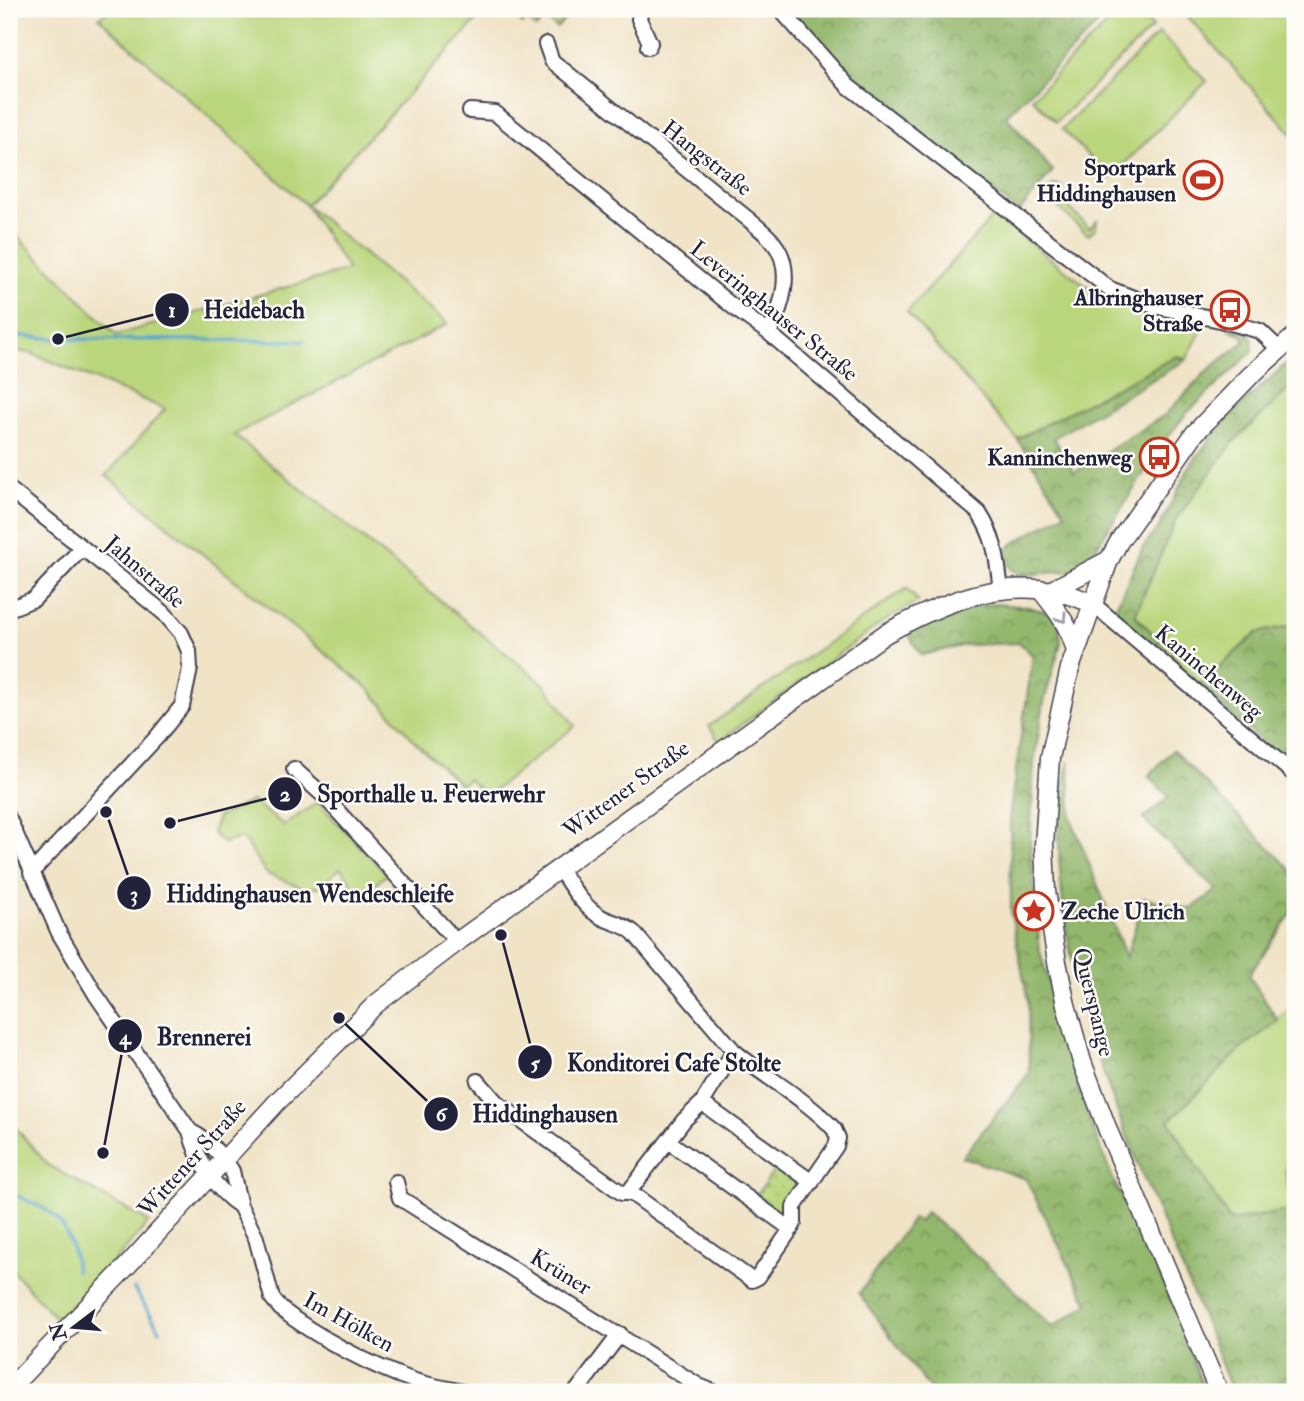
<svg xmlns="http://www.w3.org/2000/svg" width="1304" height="1401" viewBox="0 0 1304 1401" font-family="'IM FELL Double Pica',serif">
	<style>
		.green { fill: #bad67c; stroke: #6e7c5c; stroke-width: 2 }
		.forest { fill: url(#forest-crowns); stroke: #5a6c54; stroke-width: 2 }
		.park { fill: url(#park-dots); stroke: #6e7c5c; stroke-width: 2 }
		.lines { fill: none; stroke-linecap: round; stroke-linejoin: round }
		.stream { stroke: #52a4cd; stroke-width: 3.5 }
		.minor-casing { stroke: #413f50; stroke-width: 18 }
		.major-casing { stroke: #413f50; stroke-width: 21 }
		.minor { stroke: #fff; stroke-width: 14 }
		.major { stroke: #fff; stroke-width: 18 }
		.oneway { stroke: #9c9ca7 }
		.labels { text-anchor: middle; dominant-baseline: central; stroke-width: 5; stroke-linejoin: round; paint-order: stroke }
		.street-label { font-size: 23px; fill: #22223b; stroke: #fdfcf7 }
		.poi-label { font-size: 23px; font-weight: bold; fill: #22223b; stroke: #fdfcf7; text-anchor: end }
		.leader { fill: none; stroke: #22223b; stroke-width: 2.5 }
		.callout-dot { fill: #22223b; stroke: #fdfcf7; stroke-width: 2.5 }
		.mark-label { font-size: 21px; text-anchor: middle; font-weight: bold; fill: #fff }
		.callout-label { font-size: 24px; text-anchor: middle; font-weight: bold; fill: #22223b; stroke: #fdfcf7; stroke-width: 5; stroke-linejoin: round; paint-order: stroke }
	</style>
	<defs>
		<pattern id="forest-crowns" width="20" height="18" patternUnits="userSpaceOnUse" patternTransform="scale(1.75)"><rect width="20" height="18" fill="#93b76c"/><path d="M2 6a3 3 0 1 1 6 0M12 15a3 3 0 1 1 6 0" fill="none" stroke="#78945a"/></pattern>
		<pattern id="park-dots" width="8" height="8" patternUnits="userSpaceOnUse" patternTransform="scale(1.75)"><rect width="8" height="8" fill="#bad67c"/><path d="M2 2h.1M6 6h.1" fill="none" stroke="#a0b76c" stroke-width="1.8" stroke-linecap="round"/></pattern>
	</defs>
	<rect width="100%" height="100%" fill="#fdfcf7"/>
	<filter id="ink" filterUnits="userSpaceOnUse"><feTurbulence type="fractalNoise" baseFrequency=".0143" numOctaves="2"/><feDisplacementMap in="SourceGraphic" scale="14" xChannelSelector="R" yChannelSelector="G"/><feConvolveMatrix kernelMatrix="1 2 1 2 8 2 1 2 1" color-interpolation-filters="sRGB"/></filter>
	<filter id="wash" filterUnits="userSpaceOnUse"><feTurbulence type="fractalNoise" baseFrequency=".00686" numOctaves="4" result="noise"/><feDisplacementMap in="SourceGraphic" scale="28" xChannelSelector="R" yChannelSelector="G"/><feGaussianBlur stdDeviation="1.57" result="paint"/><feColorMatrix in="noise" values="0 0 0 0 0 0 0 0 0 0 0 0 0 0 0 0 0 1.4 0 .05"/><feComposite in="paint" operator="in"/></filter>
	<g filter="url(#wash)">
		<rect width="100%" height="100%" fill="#f0e3c6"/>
		<path class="green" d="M109 9H487L306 205 448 324 234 435 544 684 575 726 487 796 468 779 461 785 418 745 368 688 106 476 165 409 31 353 9 350V228L116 335 348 270 306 205 99 18Z
			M507 9H537L523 24Z
			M1122 9H1135L1153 27 1056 122 1032 98Z
			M1181 9H1295V137Z
			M1159 33 1207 81 1110 178 1062 129Z
			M1054 185 1063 187 1056 194 1089 228 1097 221 1096 228 1088 235 1045 195Z
			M994 215 1098 295 1147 311 1205 324 1186 360 1177 356 1017 439 907 312Z
			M1295 383V625L1257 633 1199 685 1135 615 1176 519 1234 441Z
			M907 588 918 601 884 621 719 741 709 726Z
			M252 801 284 825 318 802 387 874 362 896 340 868 320 887 306 889 267 874 242 838 223 843 212 833 218 817Z
			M1295 1005V1137L1293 1136 1285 1173 1294 1210 1230 1221 1169 1121 1241 1049Z
			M9 1120 48 1165 149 1222 60 1323 9 1267Z"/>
		<path class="forest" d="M789 9H1113L1006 116 1053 171 1019 212 861 88Z
			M1229 329 1246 331 1252 337 1253 351 1187 413 1165 440 1094 551 1085 560 1070 571 1019 575C1010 568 1005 563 1004 552L1014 543 1065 513 1017 439 1177 356 1186 360 1054 438 1074 472 1166 414 1207 371 1245 341 1241 334Z
			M1295 355V383L1234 441 1176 519 1135 615 1160 641 1155 648 1114 611 1143 547 1159 527 1190 466 1222 423Z
			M998 604 1028 607 1043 611 1052 615 1059 624 1061 642 1044 702 1034 762 1030 843 1040 951 1070 1061 1089 1119 1115 1184 1169 1295 1205 1392H932L859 1294 913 1218 919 1222 926 1212 1002 1278 1052 1327 1088 1304 1026 1179 962 1157 1029 1073 1028 1000 1011 914 1010 810 1033 656 1020 643 966 645 921 655 907 632 977 605Z
			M1295 625V771L1199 685 1257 633Z
			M1173 750 1295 874V908L1249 975 1278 1021 1241 1049 1169 1121 1230 1221 1294 1210 1285 1173 1292 1136 1295 1137V1392H1232C1163 1202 1046 1013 1060 803 1061 789 1066 775 1069 761L1071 818 1126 957 1144 898 1191 909 1217 890 1143 819 1169 797 1148 776Z"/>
		<path class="park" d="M541 9H574L557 28 545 18 536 28 529 22Z
			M777 1167 799 1180 792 1190 785 1214 778 1217 755 1197Z"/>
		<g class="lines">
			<path class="stream" d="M9 335 58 339 304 341
				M9 1192C22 1198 37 1204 49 1212 67 1223 74 1252 76 1271
				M134 1289 160 1330"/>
		</g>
	</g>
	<g filter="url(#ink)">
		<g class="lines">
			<defs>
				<path id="minor" d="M641 9 639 19 650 43 648 47
					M780 9 848 86 1110 289 1154 306 1220 320 1260 331 1279 349
					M546 44 552 61 748 219C756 226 766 233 773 242 795 268 782 307 769 333
					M470 111 495 113 737 310 769 333 979 513C996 539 997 560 1001 590
					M9 489 164 613 181 633 189 651 190 669 182 706 157 737 31 873
					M1093 604 1295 775
					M9 609 34 599 82 548
					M294 769 323 795 457 942
					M9 819 59 933 96 995 190 1131 207 1141 225 1160 232 1171 240 1206 256 1238 272 1298 280 1308C314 1336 373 1367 415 1381 431 1386 448 1389 464 1392
					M559 868C570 885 584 909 603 918 614 923 623 924 633 932L734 1051C766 1078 805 1098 834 1129L838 1138 836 1146 794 1207V1223L791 1229 758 1277 752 1280 631 1193V1189L684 1120 702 1103 734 1051
					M478 1081 497 1103 622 1193H631
					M702 1103 812 1182
					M190 1131C197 1160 215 1190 240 1206
					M668 1141 791 1229
					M396 1182 400 1198 699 1386 714 1392
					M576 1392 620 1334"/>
				<path id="major" d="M1040 589C1057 610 1069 625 1076 651
					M1052 590 1109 560
					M9 1389 128 1265 278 1101 376 1004 457 942 885 634C951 597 1020 570 1093 604
					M1219 1392 1109 1133 1082 1062 1066 1005 1057 962 1046 891 1044 845 1050 758 1070 668 1109 560 1120 540 1195 433 1250 376 1295 336"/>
			</defs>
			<use href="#minor" class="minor-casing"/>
			<use href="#major" class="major-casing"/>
			<use href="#minor" class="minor"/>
			<use href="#major" class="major"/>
		</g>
		<defs><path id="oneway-chevron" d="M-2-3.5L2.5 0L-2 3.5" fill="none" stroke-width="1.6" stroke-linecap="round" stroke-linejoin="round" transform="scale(1.75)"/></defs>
		<use class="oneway" href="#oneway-chevron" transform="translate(1062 618) rotate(55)"/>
	</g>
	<defs>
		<symbol id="stadium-ring" viewBox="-11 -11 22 22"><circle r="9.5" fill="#fdfcf7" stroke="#c8321e" stroke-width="1.5"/><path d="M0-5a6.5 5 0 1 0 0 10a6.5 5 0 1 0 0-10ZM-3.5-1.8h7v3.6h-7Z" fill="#c8321e"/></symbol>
		<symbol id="bus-ring" viewBox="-11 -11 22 22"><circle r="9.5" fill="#fdfcf7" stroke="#c8321e" stroke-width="1.5"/><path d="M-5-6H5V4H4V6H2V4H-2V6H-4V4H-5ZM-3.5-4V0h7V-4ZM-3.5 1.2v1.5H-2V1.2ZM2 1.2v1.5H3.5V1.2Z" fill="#c8321e"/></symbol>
		<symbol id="sight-ring" viewBox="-11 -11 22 22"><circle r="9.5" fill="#fdfcf7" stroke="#c8321e" stroke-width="1.5"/><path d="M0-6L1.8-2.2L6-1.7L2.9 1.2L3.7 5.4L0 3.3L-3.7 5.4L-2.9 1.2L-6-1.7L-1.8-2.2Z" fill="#c8321e"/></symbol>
	</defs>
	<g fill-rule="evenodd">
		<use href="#stadium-ring" x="1181" y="158" width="44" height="44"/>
		<use href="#bus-ring" x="1208" y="288" width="44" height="44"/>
		<use href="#bus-ring" x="1137" y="435" width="44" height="44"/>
		<use href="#sight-ring" x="1012" y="889" width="44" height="44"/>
	</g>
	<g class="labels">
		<g class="street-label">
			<text transform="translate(707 158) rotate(38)">Hangstraße</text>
			<text transform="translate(774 311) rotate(39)">Leveringhauser Straße</text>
			<text transform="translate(145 572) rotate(41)">Jahnstraße</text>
			<text transform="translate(1209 672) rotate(40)">Kaninchenweg</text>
			<text transform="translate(626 789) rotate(-36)">Wittener Straße</text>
			<text transform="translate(1094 1002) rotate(76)">Querspange</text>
			<text transform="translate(192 1158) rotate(-48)">Wittener Straße</text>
			<text transform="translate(561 1272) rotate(31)">Krüner</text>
			<text transform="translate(349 1322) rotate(29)">Im Hölken</text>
		</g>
		<g class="poi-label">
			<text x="1176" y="167">Sportpark<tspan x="1176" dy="26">Hiddinghausen</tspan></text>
			<text x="1203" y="297">Albringhauser<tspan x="1203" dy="26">Straße</tspan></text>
			<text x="1132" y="457">Kanninchenweg</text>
			<text x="1061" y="911" text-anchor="start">Zeche Ulrich</text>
		</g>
	</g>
	<path class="leader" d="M58 339L172 310M170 823L285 794M106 812L134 893M103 1153L125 1036M501 935L535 1062M339 1018L441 1114"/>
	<g class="callout-dot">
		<circle cx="58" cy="339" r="7"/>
		<circle cx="170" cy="823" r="7"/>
		<circle cx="106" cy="812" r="7"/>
		<circle cx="103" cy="1153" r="7"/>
		<circle cx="501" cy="935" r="7"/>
		<circle cx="339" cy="1018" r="7"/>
		<circle cx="172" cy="310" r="18"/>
		<circle cx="285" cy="794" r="18"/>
		<circle cx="134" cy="893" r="18"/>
		<circle cx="125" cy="1036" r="18"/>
		<circle cx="535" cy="1062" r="18"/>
		<circle cx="441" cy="1114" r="18"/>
	</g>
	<g class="mark-label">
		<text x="172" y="317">1</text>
		<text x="285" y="801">2</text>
		<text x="134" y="901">3</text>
		<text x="125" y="1044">4</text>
		<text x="535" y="1070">5</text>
		<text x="441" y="1121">6</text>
	</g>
	<g class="callout-label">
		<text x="254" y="318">Heidebach</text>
		<text x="431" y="802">Sporthalle u. Feuerwehr</text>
		<text x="310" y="902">Hiddinghausen Wendeschleife</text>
		<text x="204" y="1045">Brennerei</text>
		<text x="674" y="1071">Konditorei Cafe Stolte</text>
		<text x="545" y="1122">Hiddinghausen</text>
	</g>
	<rect width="1304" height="1401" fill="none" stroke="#fdfcf7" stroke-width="35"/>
	<g transform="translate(74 1327) rotate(254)" stroke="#fdfcf7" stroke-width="5" paint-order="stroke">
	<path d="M0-5L12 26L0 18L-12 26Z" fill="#22223b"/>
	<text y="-10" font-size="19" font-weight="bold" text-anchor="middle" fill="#22223b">N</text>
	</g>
</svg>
